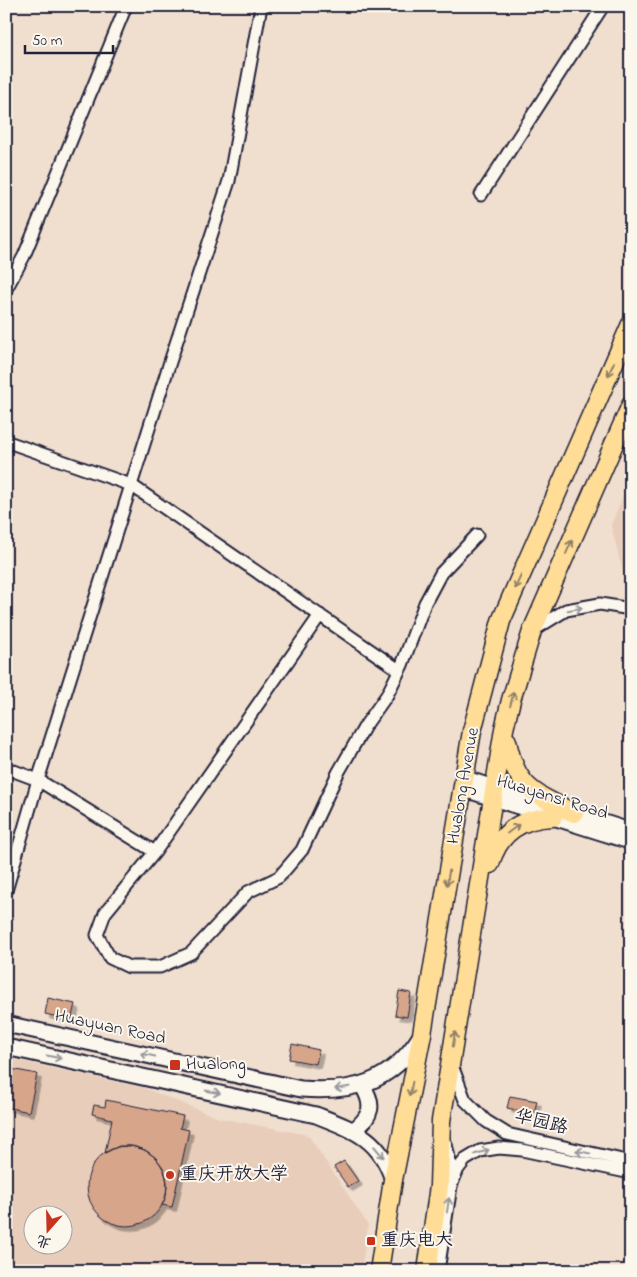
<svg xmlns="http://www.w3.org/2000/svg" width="637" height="1277" viewBox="0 0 637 1277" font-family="'Indie Flower','LXGW WenKai TC',sans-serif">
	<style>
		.built { fill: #e8cdba; fill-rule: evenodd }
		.building { fill: #d6a58a; stroke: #22223b; filter: url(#shadow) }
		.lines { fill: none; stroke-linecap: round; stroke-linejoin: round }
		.minor-casing { stroke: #22223b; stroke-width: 15 }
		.tertiary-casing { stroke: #22223b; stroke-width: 18 }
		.secondary-casing { stroke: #22223b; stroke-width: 19 }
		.primary-casing { stroke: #22223b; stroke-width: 21 }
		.minor { stroke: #fbf7ec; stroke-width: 11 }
		.tertiary { stroke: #fbf7ec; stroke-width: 14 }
		.secondary { stroke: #fbf7ec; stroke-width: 15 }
		.primary { stroke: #ffdd96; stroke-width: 18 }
		.oneway { stroke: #908068 }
		.oneway2 { stroke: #99979c }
		.poi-dot { fill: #c8321e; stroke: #fbf7ec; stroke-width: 2 }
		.labels { text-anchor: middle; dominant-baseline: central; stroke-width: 4; stroke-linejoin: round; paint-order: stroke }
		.street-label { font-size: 18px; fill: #22223b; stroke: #fbf7ec }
		.poi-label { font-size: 18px; fill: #22223b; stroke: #fbf7ec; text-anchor: start }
	</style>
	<defs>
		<filter id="shadow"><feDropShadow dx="4.5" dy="4.5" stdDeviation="0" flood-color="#0004"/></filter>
	</defs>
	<rect width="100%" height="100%" fill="#f0decf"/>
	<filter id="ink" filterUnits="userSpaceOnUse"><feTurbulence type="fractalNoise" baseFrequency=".02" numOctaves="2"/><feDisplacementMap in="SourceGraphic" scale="10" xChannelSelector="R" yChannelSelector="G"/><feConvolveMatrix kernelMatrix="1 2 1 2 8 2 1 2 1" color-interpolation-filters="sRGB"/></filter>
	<g filter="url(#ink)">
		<path class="built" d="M631 477V587L626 585 611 525Z
			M6 1058 144 1088 219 1118 308 1135 368 1225 361 1271H6ZM32 1214H62V1244H32Z"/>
		<path class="building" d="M399 991 411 993 407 1017 395 1015Z
			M48 998 75 1004 71 1020 45 1014Z
			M292 1044 319 1050 316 1064 289 1059Z
			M6 1068 37 1074 29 1112 6 1107Z
			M510 1096 537 1101 534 1114 507 1108Z
			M106 1100 183 1116 180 1128 189 1130 172 1207 162 1205 166 1196 167 1182 164 1169 156 1158 145 1150 132 1146H119L105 1153 112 1119 92 1114 94 1105 105 1107Z
			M87 1186a40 40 0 1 1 80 0a40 40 0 1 1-80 0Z
			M344 1161 358 1181 348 1187 334 1167Z"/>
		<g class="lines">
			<defs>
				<path id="minor" d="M481 195 603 6
					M6 289 24 256 126 6
					M6 444 8 442 131 485 399 670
					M320 615 155 852 105 913 97 935 110 958 129 967H160L191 953 248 892 279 877 302 850 338 773 365 726 387 695 402 665 425 603 441 573 477 535
					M532 631 566 610 600 604 631 609
					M6 768 38 780 155 852
					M6 891 38 780 169 365 229 181 261 6
					M451 1063 465 1100 486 1121 507 1134 631 1162
					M451 1186 458 1169 465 1160 480 1151 499 1148 522 1150 631 1173
					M438 1271 451 1186V1167L446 1144"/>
				<path id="tertiary" d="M464 778 544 803
					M463 789 631 842
					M565 810 631 831"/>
				<path id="secondary" d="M6 1024 301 1089C353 1093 391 1083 420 1037
					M6 1047 316 1115C354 1130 380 1138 393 1180
					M353 1131C372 1116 375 1105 362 1085"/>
				<path id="primary" d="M507 741C516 788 533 793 574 813
					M490 864C499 832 521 818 553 817
					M379 1271 393 1180 422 1034 472 731 501 621 631 324
					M427 1271 439 1186 441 1121 504 729 511 700 532 631 631 405"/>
			</defs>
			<use href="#minor" class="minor-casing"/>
			<use href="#tertiary" class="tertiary-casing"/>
			<use href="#secondary" class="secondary-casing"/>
			<use href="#primary" class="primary-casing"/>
			<use href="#minor" class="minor"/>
			<use href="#tertiary" class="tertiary"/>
			<use href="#secondary" class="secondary"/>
			<use href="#primary" class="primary"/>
		</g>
		<defs><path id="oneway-shaft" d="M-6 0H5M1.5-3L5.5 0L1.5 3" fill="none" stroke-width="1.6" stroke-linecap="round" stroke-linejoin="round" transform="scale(1.25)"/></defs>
		<g class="oneway">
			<use href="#oneway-shaft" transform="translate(611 369) rotate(114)"/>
			<use href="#oneway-shaft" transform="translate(569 547) rotate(-66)"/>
			<use href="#oneway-shaft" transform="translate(518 582) rotate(114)"/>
			<use href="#oneway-shaft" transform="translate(512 699) rotate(-75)"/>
			<use href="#oneway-shaft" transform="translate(513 829) rotate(-37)"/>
			<use href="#oneway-shaft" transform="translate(448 878) rotate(99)"/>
			<use href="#oneway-shaft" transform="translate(454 1039) rotate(-81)"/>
			<use href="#oneway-shaft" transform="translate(411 1089) rotate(101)"/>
		</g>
		<g class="oneway2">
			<use href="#oneway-shaft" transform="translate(575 609) rotate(-10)"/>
			<use href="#oneway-shaft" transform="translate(148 1055) rotate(-168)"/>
			<use href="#oneway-shaft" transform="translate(54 1057) rotate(12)"/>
			<use href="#oneway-shaft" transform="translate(342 1088) rotate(171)"/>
			<use href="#oneway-shaft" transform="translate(213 1092) rotate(12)"/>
			<use href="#oneway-shaft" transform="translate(379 1152) rotate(50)"/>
			<use href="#oneway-shaft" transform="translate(482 1152) rotate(-17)"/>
			<use href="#oneway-shaft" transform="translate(583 1152) rotate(-168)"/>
			<use href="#oneway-shaft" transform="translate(448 1205) rotate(-82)"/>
		</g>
	</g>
	<g class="poi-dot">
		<rect x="169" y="1059" width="12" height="12" rx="2.5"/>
		<circle cx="170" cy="1175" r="5"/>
		<rect x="366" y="1236" width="10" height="10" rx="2.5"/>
	</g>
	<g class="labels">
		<g class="street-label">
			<text transform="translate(464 786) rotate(-80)">Hualong Avenue</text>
			<text transform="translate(552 798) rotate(17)">Huayansi Road</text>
			<text transform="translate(110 1028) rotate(12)">Huayuan Road</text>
			<text transform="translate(541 1123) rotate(14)">华园路</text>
		</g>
		<g class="poi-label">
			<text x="186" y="1065">Hualong</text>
			<text x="180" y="1175">重庆开放大学</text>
			<text x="381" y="1241">重庆电大</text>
		</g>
	</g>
	<rect width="637" height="1277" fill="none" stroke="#fbf7ec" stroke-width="25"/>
	<rect x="12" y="12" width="612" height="1252" fill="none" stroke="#22223b" stroke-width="2" filter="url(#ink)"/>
	<g transform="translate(48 1230) rotate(200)"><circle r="24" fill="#fbf7ec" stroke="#a4a2a5"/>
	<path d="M0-4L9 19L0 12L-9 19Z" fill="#c8321e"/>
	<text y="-8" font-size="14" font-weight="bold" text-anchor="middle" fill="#22223b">北</text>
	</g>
	<path d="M25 45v8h88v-8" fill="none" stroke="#22223b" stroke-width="2.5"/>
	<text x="32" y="45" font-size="15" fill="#22223b" stroke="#fbf7ec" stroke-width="4" paint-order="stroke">50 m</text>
</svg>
